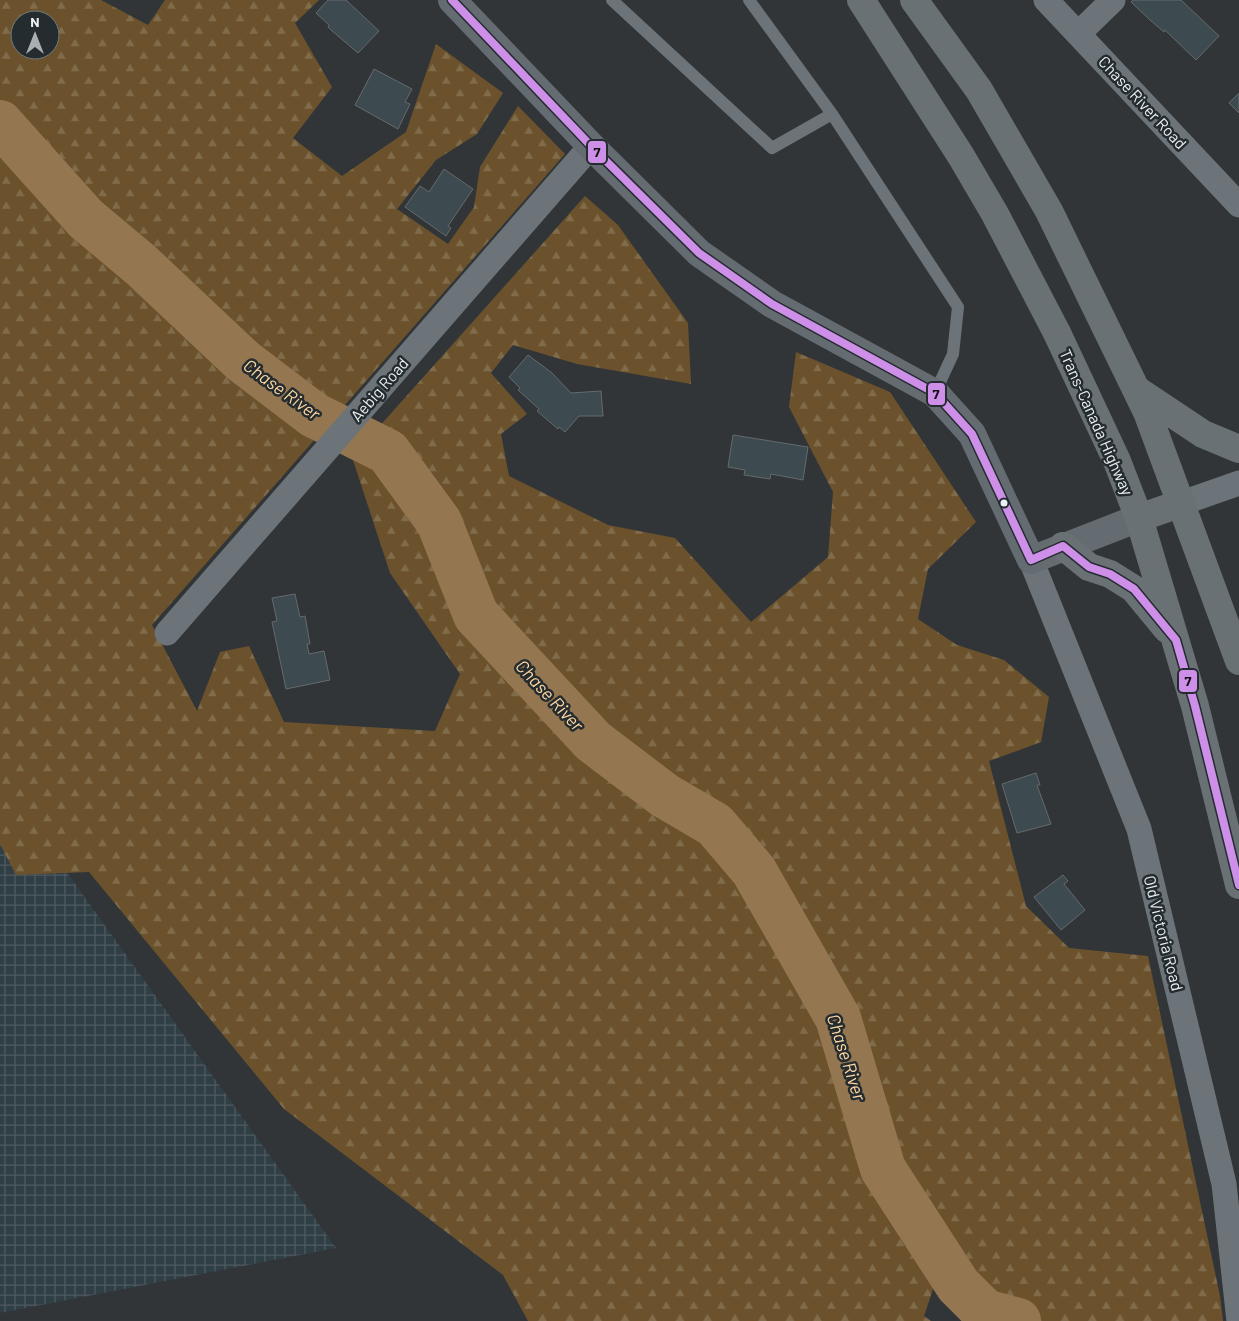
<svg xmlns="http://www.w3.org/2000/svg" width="1239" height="1321" viewBox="0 0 1239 1321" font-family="Barlow,sans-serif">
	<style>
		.industrial { fill: url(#industrial-grid) }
		.forest { fill: url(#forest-firs); fill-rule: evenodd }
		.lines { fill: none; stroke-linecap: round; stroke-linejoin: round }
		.river { stroke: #947751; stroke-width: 46 }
		.building { fill: #3d4a50; stroke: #666a6c }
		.lane { stroke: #6c7479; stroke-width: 12 }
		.street { stroke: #6c7479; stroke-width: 25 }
		.secondary { stroke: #656c71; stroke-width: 28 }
		.highway { stroke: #6a7175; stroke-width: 28 }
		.bus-1-casing { stroke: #242c30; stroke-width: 11 }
		.bus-1 { stroke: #ce8fe9; stroke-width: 8 }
		.bus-dot { fill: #ebf1f3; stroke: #242c30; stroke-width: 2 }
		.labels { text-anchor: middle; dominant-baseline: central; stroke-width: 5; stroke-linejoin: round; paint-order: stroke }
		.street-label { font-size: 16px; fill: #ebf1f3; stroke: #242c30 }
		.water-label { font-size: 18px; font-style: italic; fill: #fed7a1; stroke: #242c30 }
		.line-badge { stroke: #242c30; stroke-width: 2 }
		.pale-badge-label { font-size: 14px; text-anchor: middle; font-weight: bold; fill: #111 }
	</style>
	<defs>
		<pattern id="industrial-grid" width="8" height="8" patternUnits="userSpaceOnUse" patternTransform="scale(1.25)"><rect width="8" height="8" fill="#303e45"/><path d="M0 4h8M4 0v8" fill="none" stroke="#4e5a60"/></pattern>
		<pattern id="forest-firs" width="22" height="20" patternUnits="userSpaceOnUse" patternTransform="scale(1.25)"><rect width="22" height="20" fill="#6b522c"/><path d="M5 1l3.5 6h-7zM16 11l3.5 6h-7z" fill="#806b4b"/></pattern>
	</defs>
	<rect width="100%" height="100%" fill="#313538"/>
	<path class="industrial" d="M0 779 336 1248 0 1313Z"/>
	<path class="forest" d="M0 0H101L148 25 165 0H319L295 23 332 87 293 138 342 176 406 132 436 44 503 93 477 134 436 160 397 209 448 244 474 207 480 167 518 106 565 154 152 625 197 711 220 652 249 646 284 722 435 731 460 674 390 573 352 457 585 196 618 225 688 323 691 384 577 364 513 345 491 373 527 414 501 434 509 476 608 525 675 538 751 622 828 557 833 492 789 407 796 352 890 392 976 522 928 569 918 619 957 645 1004 660 1049 697 1041 742 989 761 1026 906 1069 948 1148 956 1220 1296 1223 1321H1015L1004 1318 936 1280 924 1316 931 1321H528L503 1275 284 1109 89 872 16 875 0 844ZM20 20H50V50H20Z"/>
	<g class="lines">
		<path class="river" d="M0 123 86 219 141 265 243 361 314 415 388 452 439 522 476 615 593 741 664 795 715 825 754 871 838 1018 883 1169 958 1285 985 1312 1018 1321"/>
	</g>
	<path class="building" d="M328 0H346L379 31 358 53 331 30 328 27 329 25 316 13Z
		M1133 0H1181L1219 36 1196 60 1165 30 1164 32 1150 20 1131 2Z
		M374 69 412 89 405 102 410 104 398 129 355 105Z
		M1239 93V113L1229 103Z
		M444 169 473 189 448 226 451 228 446 236 405 207 420 186 429 192Z
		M528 355 552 373 571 393 601 391 603 416H579L565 432 559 427 558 429 537 411 539 409 518 390 520 388 509 377Z
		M733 435 808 447 803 480 771 474 770 479 744 475 745 470 728 467Z
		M295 594 300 617 305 616 310 644H307L309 654 324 651 330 680 286 689 272 622 277 621 272 598Z
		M1036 773 1040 785H1037L1051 824 1017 833 1002 784Z
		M1063 875 1068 881 1064 884 1085 910 1061 930 1034 897Z"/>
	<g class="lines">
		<path class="lane" d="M612 0 772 148 832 114
			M749 0 832 114 958 307 953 354 935 393"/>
		<path class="street" d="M1046 0 1239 205
			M1079 33 1113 0
			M1182 503 1239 483
			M1031 560 1139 829 1224 1184 1239 1321
			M167 633 591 146"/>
		<path class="secondary" d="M452 0 591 146 699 253 772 304 935 393 972 434 1031 560 1139 518"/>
		<path class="highway" d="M861 0 961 156 995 214 1057 333 1117 461 1139 518 1195 706 1239 885
			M914 0 979 90 1049 211 1147 412 1239 661
			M1137 390 1203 434 1239 449
			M1139 518 1182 503
			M1063 546 1089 567 1110 574 1134 589 1167 629"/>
		<defs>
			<path id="bus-1" d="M452 0 591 146 699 253 772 304 935 393 972 434 1031 560 1063 546 1089 567 1110 574 1134 589 1176 640 1195 706 1239 885"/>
		</defs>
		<use href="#bus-1" class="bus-1-casing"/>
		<use href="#bus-1" class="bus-1"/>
	</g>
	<circle class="bus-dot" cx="1004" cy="503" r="4.5"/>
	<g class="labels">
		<g class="street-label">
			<text transform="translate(1143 102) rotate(47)">Chase River Road</text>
			<text transform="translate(379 389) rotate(-49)">Aebig Road</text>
			<text transform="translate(1097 422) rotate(66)">Trans-Canada Highway</text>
			<text transform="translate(1164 933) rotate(76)">Old Victoria Road</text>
		</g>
		<g class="water-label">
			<text transform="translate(282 389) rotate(36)">Chase River</text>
			<text transform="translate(550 695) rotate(47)">Chase River</text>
			<text transform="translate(847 1057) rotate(72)">Chase River</text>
		</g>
	</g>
	<g class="line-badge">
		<rect x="587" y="140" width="20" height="24" rx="5" fill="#ce8fe9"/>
		<rect x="927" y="382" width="19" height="24" rx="5" fill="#ce8fe9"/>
		<rect x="1178" y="669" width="20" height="24" rx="5" fill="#ce8fe9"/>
	</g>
	<g class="pale-badge-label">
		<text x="597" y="157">7</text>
		<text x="936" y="399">7</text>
		<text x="1188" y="686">7</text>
	</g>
	<g transform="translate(35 35)"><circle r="24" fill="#242c30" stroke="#747b7e"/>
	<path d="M0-4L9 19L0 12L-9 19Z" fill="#aaafb2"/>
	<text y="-8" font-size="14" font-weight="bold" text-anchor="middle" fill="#ebf1f3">N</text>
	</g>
</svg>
